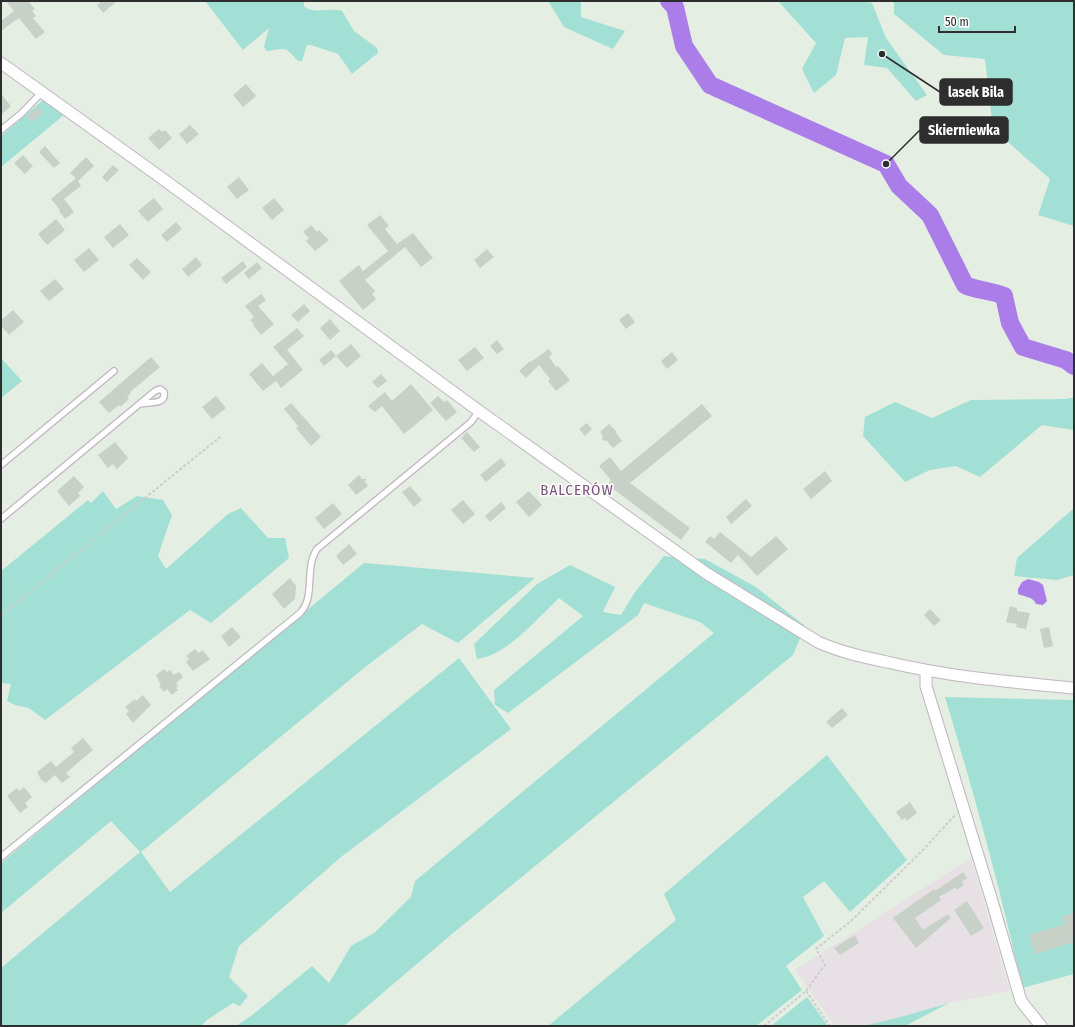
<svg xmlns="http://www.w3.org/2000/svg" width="1075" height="1027" viewBox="0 0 1075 1027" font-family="'Fira Sans Condensed',sans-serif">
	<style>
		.industrial { fill: #e7e1e5 }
		.green { fill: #a2e0d5 }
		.water { fill: #aa7de8 }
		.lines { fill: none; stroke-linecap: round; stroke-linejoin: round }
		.river { stroke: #aa7de8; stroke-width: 18 }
		.building { fill: #c8d1c7 }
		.lane-casing { stroke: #c0b5c0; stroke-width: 8 }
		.street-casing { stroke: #c0b5c0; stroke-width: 13 }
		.path { stroke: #cdcdcd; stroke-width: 2; stroke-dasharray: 3 2; stroke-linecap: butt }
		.lane { stroke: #fff; stroke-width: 5.5 }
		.street { stroke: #fff; stroke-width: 11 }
		.labels { text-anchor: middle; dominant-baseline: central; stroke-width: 3; stroke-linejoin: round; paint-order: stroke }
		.quarter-label { font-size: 15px; letter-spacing: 1px; fill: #7b507c; stroke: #fff }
		.leader { fill: none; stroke: #2e2e2e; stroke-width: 1.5 }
		.callout-dot { fill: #2e2e2e; stroke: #fff; stroke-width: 1.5 }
		.callout { fill: #2e2e2e; stroke: #2e2e2e; stroke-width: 1.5 }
		.callout-label { font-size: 14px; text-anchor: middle; font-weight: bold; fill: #fff }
	</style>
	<rect width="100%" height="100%" fill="#e5eee2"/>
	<path class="industrial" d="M971 858 1010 991 949 1003 897 1018 863 1026H835L795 970Z"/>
	<path class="green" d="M205 1H304V6C314 15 331 7 342 11L354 31 377 48 378 53 352 74 338 54 311 45H307L302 61H298C285 46 286 48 267 51L264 47 269 28 243 50Z
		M548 1H581V17L625 31 613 49 564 27Z
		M778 1H867L872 3 886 38 927 95 916 101 887 68 864 65 868 37 845 38 836 75 814 93 802 69 816 43Z
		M894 1H1074V226L1038 215 1050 179 993 129 985 59 944 55 894 14Z
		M43 100 64 115 1 167V136Z
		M1 358 22 381 1 398Z
		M1074 397V430L1042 425 980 477 956 466 930 470 905 482 863 436 865 417 895 402 932 418 971 400 1066 399Z
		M103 491 116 509 137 496 163 500 172 515 158 556 166 569 228 514 241 508 268 538H285L289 558 211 623 190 610 45 720 29 708 15 705 7 701 11 684 1 683V571L88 500 91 503Z
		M1074 508V575L1057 580 1014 576 1017 558Z
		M664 556 705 559 756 587 805 626 793 655 452 934 344 1026H236L251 1016 312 966 329 983 351 946 374 933 411 897 415 881 714 633 700 622 644 603 638 615 508 713 495 705 494 690 583 616 559 598C538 618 506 656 477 659L474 644 537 584 570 565 615 587 603 612 621 615 635 592Z
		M364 563 535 578 458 643 422 624 364 668 141 852 170 892 459 658 511 729 341 857 239 946 229 977 248 996 240 1006 233 1003 207 1020 201 1026H1V968L140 852 111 821 1 913V863Z
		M945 697 1074 700V974L1022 988C1001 890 974 794 945 697Z
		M827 755 907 860 850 912 824 881 803 897 824 936 786 966 802 990 756 1026H548L676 920 664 894Z
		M807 997 828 1026H771Z
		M949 1003 905 1026H863L897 1018Z"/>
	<path class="water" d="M1028 579 1039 582 1043 585 1047 601 1043 605 1036 604C1034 597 1025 597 1018 594V589L1022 582Z"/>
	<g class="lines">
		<path class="river" d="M669 1 675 7 684 46 710 85 886 164 899 186 930 215 965 285C978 291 991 290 1004 296L1010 323 1023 347 1066 360 1074 366"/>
	</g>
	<path class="building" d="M6 1H28L35 9 32 11 36 16 33 18 45 32 36 39 19 18 1 31V21L14 11Z
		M102 1H117L103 13 97 5Z
		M246 84 256 96 243 107 233 95Z
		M1 94 11 106 1 115Z
		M38 107 43 113 32 122 27 116Z
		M190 125 199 134 187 144 179 134Z
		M159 129 162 132 165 130 172 138 159 150 148 138Z
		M45 146 60 163 54 168 39 152Z
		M23 155 33 166 25 174 14 163Z
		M86 157 94 166 78 181 81 186 64 199 74 212 65 219 59 211 60 210 51 199 76 178 70 173Z
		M113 165 119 170 107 182 102 177Z
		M239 177 249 190 237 199 227 187Z
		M154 198 163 209 148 222 138 211Z
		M274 198 284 210 272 220 262 208Z
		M380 215 389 226 385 229 397 244 413 233 433 258 421 267 405 247 365 280 375 291 372 294 376 299 363 310 339 281 359 265 363 271 388 251 367 225Z
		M56 219 65 230 47 245 38 234Z
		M176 222 182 229 167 242 161 235Z
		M120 224 129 235 113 248 104 237Z
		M311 225 317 232 319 230 329 240 315 251 306 241 309 238 303 232Z
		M89 248 99 260 84 272 74 260Z
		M487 249 494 257 480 268 474 260Z
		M196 257 202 265 188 277 182 269Z
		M137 258 151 272 143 280 129 265Z
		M243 261 247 267 226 284 221 278Z
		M257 262 262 268 249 279 244 273Z
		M55 279 64 289 49 301 40 291Z
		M261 294 266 300 258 306 274 324 261 335 253 325 254 324 250 320 254 317 245 306Z
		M304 304 310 311 298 322 291 315Z
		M13 310 24 322 9 335 1 326V320Z
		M628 313 635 322 626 329 619 320Z
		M330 319 340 331 330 340 320 328Z
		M297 328 304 336 287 350 303 370 281 388 276 381 263 391 249 374 262 363 273 376 288 364 273 347Z
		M497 340 504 349 497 354 490 346Z
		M351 344 361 356 347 368 336 356Z
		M475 347 484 358 467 371 458 360Z
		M549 349 552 354 549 357 556 367 558 366 570 380 556 391 548 381 550 379 539 365 526 378 519 371 530 361 531 362Z
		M331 350 336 356 324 366 319 360Z
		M672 352 678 360 667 369 661 361Z
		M151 357 160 367 130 392 131 393 127 397 129 399 120 407 119 405 109 413 99 402Z
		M381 374 387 381 378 388 372 382Z
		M411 384 433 410 404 434 382 406 375 412 368 406 385 392 392 401Z
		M216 396 226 408 212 419 202 407Z
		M438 396 444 402 447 400 457 412 446 421 430 403Z
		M291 403 321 437 311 446 296 428 298 426 284 409Z
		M702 404 712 416 630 483 690 528 681 540 608 485 611 480 599 466 610 457 621 471Z
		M587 423 592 429 585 436 579 429Z
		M609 424 616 431V433L622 441 613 448 607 441 602 440 603 436 600 432Z
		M467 432 480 447 474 452 461 438Z
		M115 442 128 458 117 469 113 464 108 468 98 455Z
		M501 458 506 465 486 482 480 475Z
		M825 471 832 481 811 499 803 489Z
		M359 475 362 479H366L365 482 368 486 356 495 348 485Z
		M74 476 84 487 78 493 80 496 69 506 57 491Z
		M410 486 422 500 414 507 402 492Z
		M529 491 542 505 529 517 516 502Z
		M746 499 752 506 731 524 726 517Z
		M463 500 475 514 463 524 451 510Z
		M501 502 506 508 490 522 485 516Z
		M333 503 342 514 324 529 315 518Z
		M720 532 751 557 776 536 788 549 757 576 738 555 731 563 705 542 710 536 714 539Z
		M349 544 357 554 343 565 336 556Z
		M290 578 296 586 295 599 284 609 272 594Z
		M1010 606 1017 608V611L1030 613 1026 629 1016 627 1017 624 1006 622Z
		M930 609 941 620 934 626 924 615Z
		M232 627 241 637 229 647 221 636Z
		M1049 627 1053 646 1044 648 1040 629Z
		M195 649 199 653 202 650 210 659 193 671 186 662 189 659 186 656Z
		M164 669 167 672 170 670 174 675 179 672 183 677 176 683 178 686 176 688 178 690 172 695 167 689 164 692 159 686 161 685 156 675Z
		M143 695 151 705 133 723 126 714 129 711 125 707 135 699 136 701Z
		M842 708 848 715 832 728 826 722Z
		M83 738 93 750 66 773 70 777 62 783 55 775 46 783 41 780 37 772 51 761 56 767 74 752 71 748Z
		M24 787 32 797 25 803 28 807 20 813 7 796 17 788 19 791Z
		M910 802 917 813 907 821 905 818 902 820 896 812Z
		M963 872 967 878 962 882 964 885 957 890 956 887 939 897 941 900 915 918 923 930 948 914 951 918 916 948 893 918 934 889 935 891Z
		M967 901 984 928 971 936 954 910Z
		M1074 913V942L1035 954 1029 935 1065 924 1062 917Z
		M855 935 859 943 840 955 834 948Z"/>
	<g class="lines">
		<defs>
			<path id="lane" d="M1 130 22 113 42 92
				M1 465 114 371
				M1 519 155 391 160 389 164 392C166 406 150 401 141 404
				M1 857 300 613C316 597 304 568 317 549L471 422 479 411"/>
			<path id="street" d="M1 63 156 174 479 411 706 573 818 642C840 652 863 657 887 662 950 677 1010 682 1074 688
				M926 671V686L992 901 1021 1001 1041 1026"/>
		</defs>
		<use href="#lane" class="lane-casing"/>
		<use href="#street" class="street-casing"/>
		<path class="path" d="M1 615 220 437
			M806 991 830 1026
			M764 1026 806 991 825 965 816 949 851 921 921 852 956 814"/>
		<use href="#lane" class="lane"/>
		<use href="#street" class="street"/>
	</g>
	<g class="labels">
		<g class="quarter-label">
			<text x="577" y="490">BALCERÓW</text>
		</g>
	</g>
	<path class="leader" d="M882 54L940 92M886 164L920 130"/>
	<g class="callout-dot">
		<circle cx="882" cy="54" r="4"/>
		<circle cx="886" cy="164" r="4"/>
	</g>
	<g class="callout">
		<rect x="940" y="79" width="72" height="26" rx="4"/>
		<rect x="920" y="117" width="88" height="26" rx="4"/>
	</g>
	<g class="callout-label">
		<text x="976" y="97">lasek Bila</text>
		<text x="964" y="135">Skierniewka</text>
	</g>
	<rect width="1075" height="1027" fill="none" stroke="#2e2e2e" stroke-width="4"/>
	<path d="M939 26v6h76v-6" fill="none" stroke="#2e2e2e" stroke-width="2"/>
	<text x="945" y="26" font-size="12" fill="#2e2e2e" stroke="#ffffff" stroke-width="3" paint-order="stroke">50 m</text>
</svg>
